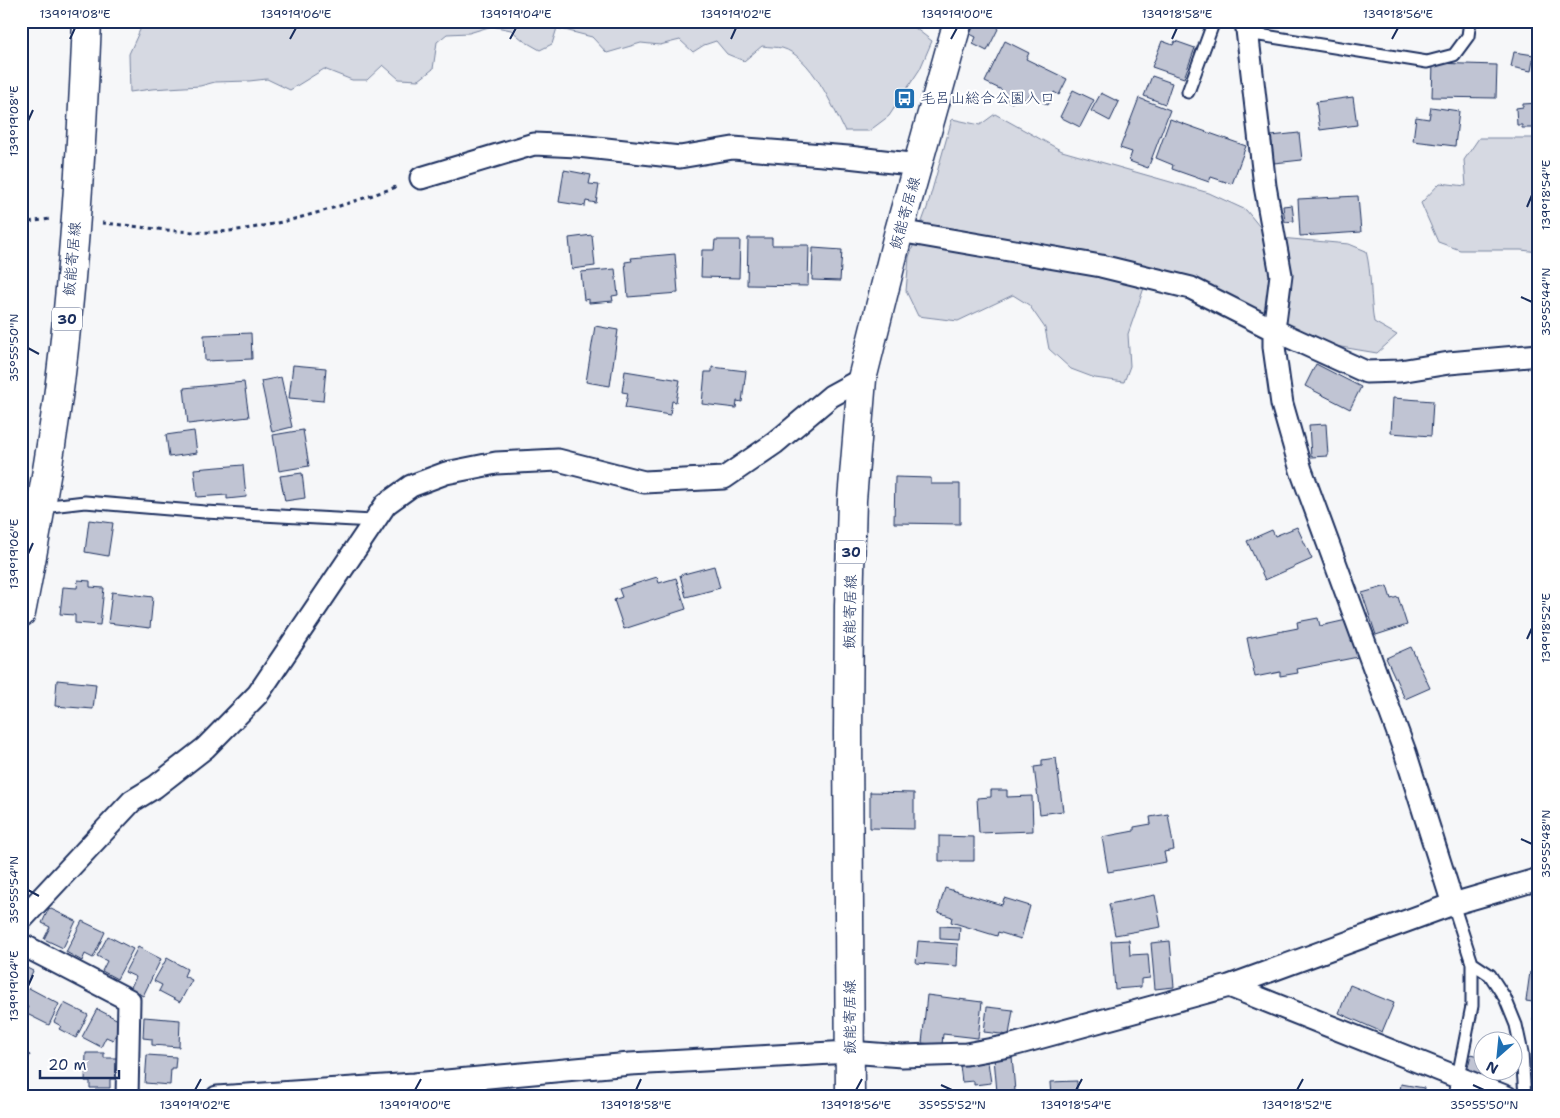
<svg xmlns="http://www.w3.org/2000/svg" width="1560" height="1118" viewBox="0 0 1560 1118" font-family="'Shantell Sans','Klee One',sans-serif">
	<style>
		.green { fill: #d6d9e2; stroke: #7884a0 }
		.building { fill: #c0c4d3; stroke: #1b2f5e }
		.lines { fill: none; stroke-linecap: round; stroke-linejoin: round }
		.service-casing { stroke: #1b2f5e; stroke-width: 15 }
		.minor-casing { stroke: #1b2f5e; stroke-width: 25 }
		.primary-casing { stroke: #1b2f5e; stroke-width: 31 }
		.path { stroke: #1b2f5e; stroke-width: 3; stroke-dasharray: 4 4; stroke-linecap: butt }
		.service { stroke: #fff; stroke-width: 11 }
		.minor { stroke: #fff; stroke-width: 21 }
		.primary { stroke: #fff; stroke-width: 28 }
		.ticks { fill: none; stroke: #1b2f5e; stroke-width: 2 }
		.labels { text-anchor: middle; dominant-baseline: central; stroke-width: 4.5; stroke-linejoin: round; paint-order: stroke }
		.shield { fill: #fff; stroke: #5f6d8e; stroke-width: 1 }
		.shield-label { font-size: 14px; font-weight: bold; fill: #1b2f5e }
		.poi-label { font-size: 15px; fill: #1b2f5e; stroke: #fff; text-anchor: start }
		.street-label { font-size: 15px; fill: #1b2f5e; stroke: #fff }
		.neatline { fill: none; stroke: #1b2f5e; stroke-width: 2 }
		.ticks-label { font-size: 12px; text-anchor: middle; fill: #1b2f5e }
	</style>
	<rect width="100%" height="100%" fill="#f6f7f9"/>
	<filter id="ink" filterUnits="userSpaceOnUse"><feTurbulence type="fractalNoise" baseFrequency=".02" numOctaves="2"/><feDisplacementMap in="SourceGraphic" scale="10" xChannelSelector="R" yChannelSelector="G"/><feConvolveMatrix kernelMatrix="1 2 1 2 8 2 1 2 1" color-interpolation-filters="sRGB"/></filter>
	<g filter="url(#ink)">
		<path class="green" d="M144 21H906L932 41 920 69 889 116 869 131H845C833 107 811 56 782 48 776 47 769 47 762 46L744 61 727 54 716 41 704 45 693 52 680 40 660 45 641 43 607 53 592 37 557 28 552 44 540 50 524 41 511 30 492 26 469 33 447 34 437 42 433 69 419 80 399 79 383 65 367 80H352L324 69 290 90 267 79 249 81 215 82 200 86 152 89 130 92 129 54Z
			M995 114 1062 151 1209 193 1246 210 1268 237 1349 244 1366 251C1372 275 1370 298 1374 322L1397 335 1377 353 1335 346 1260 315 1145 285 1128 334 1130 366 1124 382 1095 378 1071 369 1049 349 1045 328 1029 305 1013 295 958 321 918 316 906 291 909 257 927 208 952 119 980 125Z
			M1479 138H1539V252L1521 250H1460L1438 242 1421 203 1440 183 1466 186 1464 160Z"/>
		<path class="building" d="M976 21H1002L987 51 973 44 976 37 970 34Z
			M1005 41 1029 53 1026 59 1067 79 1059 95 1054 92 1048 105 1029 95 1026 100 1017 95 1012 103 999 96 1002 90 985 82Z
			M1162 41 1173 45 1175 41 1195 48 1184 78 1152 67Z
			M1514 52 1534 55 1531 71 1511 67Z
			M1433 63 1497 65 1496 98 1432 97Z
			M1152 76 1172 83 1165 104 1144 96Z
			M1073 90 1094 100 1080 127 1060 117Z
			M1101 93 1119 102 1110 121 1091 111Z
			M1353 97 1357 125 1320 130 1316 102Z
			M1139 98 1170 110 1148 168 1129 161 1132 152 1120 148Z
			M1539 103V128H1522V125H1517L1516 108 1523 107V104Z
			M1431 107 1459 111 1455 146 1413 141 1416 117 1429 119Z
			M1170 119 1246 146 1232 184 1211 177 1209 182 1172 169 1173 165 1156 158Z
			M1299 133 1302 160 1274 163 1271 136Z
			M564 170 591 175 589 184 599 185 596 203 586 201 585 206 559 202Z
			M1358 196 1361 232 1300 236 1298 199Z
			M1292 205 1294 221 1285 222 1283 206Z
			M592 235 595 266 572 269 569 238Z
			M748 238H772V245H809L808 286 747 285Z
			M715 240H740L739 278 701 277 702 250H714Z
			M813 248 842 250 840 281 812 280Z
			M675 254 678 293 628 297 625 262 632 261 631 258Z
			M615 269 618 295 612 296 613 301 589 303V299L584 300 581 272Z
			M595 326 618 330 610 386 586 382Z
			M251 333 252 359 205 361 204 335Z
			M1316 364 1361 387 1350 409 1305 386Z
			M293 365 326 368 323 401 289 398Z
			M712 367 746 371 742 402 737 401 736 408 702 404 705 372H712Z
			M625 371 680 380 676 402 672 401 670 415 625 408 628 393 622 392Z
			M281 377 292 427 272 432 261 381Z
			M244 382 249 417 188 424 184 388Z
			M1393 398 1433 401 1431 436 1391 433Z
			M1326 424 1328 456 1311 457 1309 425Z
			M303 430 309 466 279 471 273 435Z
			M194 431 197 453 169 457 166 435Z
			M243 465 246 497 227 499V495L197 497 194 469Z
			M302 473 305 498 285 501 280 476Z
			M895 477 931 478V484H960V524L894 523Z
			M89 520 113 523 108 556 85 552Z
			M1297 527 1312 559 1265 580 1247 541 1272 530 1275 536Z
			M714 566 720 588 686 597 680 575Z
			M657 577 659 583 676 578 686 609 624 629 614 600 622 597 619 589Z
			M78 580 90 581V587L104 588 100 625 75 623V615L60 614 63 587 77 588Z
			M1387 586 1391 599 1398 597 1407 625 1376 635 1362 593Z
			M112 592 153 597 150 628 108 623Z
			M1318 618 1320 626 1351 619 1358 657 1297 669 1298 673 1280 676V672L1255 677 1247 638 1298 628 1297 622Z
			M1411 647 1430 688 1405 699 1386 658Z
			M57 680 96 684 93 709 55 706Z
			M1056 758 1063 811 1040 814 1034 767 1042 766V760Z
			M991 790H1007V797L1032 796 1033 831 979 833 977 798 991 797Z
			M870 792 914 793V829L870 828Z
			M1168 814 1174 850 1164 852 1166 862 1108 872 1102 837 1134 831V827L1151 824 1150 817Z
			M939 836 974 837V861H939Z
			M945 888 1002 905 1004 898 1030 906 1021 939 998 932 997 936 951 922 952 917 938 912Z
			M1155 895 1161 927 1115 935 1109 904Z
			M49 908 76 921 63 948 44 939 50 927 42 923Z
			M82 921 105 932 93 958 85 954 82 961 66 952Z
			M940 926 960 927 959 940 940 939Z
			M108 936 133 949 117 979 102 971 107 961 97 956Z
			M1129 940 1130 955 1148 954 1150 978 1141 979V987L1115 989 1111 941Z
			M918 941 958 944 957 966 916 963Z
			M1170 941 1174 987 1155 989 1151 943Z
			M138 947 161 959 143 996 130 989 136 977 125 972Z
			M167 958 187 969 184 976 192 980 180 1002 159 991 162 985 154 981Z
			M21 965 33 971 21 996Z
			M1530 972 1539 973V1003L1526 1001Z
			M1350 985 1394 1003 1382 1032 1339 1013Z
			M29 988 59 1004 49 1025 25 1013 28 1007 21 1002Z
			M927 995 982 1002 978 1038 943 1034 942 1045 922 1043Z
			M64 1003 88 1015 76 1038 59 1029 61 1026 54 1022Z
			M987 1007 1013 1010 1009 1035 984 1032Z
			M1535 1007 1539 1008V1022L1533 1021Z
			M97 1009 122 1022 113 1040 106 1037 101 1047 82 1037Z
			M144 1017 180 1020 179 1047 152 1045V1039L143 1038Z
			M1482 1046V1070H1511L1509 1078 1488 1073V1077L1467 1072 1471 1054 1480 1056Z
			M1512 1048 1516 1049 1512 1064Z
			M21 1051 30 1055 21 1073Z
			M86 1053H104V1058H117V1079H110V1088H90V1081H85Z
			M147 1055 176 1057 175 1068H171L170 1085 145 1083Z
			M1012 1056 1015 1091 997 1092 994 1058Z
			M988 1062 991 1083 974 1085V1081L962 1082 960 1065Z
			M1077 1081V1097H1051L1050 1082Z
			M1401 1084 1424 1088 1422 1096 1426 1097H1395L1396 1090H1400Z"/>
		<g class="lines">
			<defs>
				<path id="service" d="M1247 33 1427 62 1454 55 1468 36 1470 21
					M1188 92 1214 21
					M42 507 85 502 205 512 373 521
					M1453 904 1472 963 1490 975 1505 998 1516 1025 1522 1053 1525 1097
					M1454 1097 1472 1006V963"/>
				<path id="minor" d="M1246 21 1265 186 1281 275 1274 330V347L1282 404 1301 470 1405 752 1453 904
					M421 178 534 144 578 146 680 157 733 148 848 157 919 165
					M899 231 1101 266 1191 288 1274 330 1366 372 1400 371 1449 363 1539 355
					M21 920 132 801 155 787 205 748 258 694 386 504 411 486 446 473 496 463 558 460 644 482 724 478 775 443 831 396 862 379
					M21 944 129 1000 127 1097
					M1229 986 1507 1097
					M217 1097 414 1084 630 1064 850 1052 902 1056 966 1054 1009 1046 1229 986 1453 904 1539 879"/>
				<path id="primary" d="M21 613C36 537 50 460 60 382 75 262 82 142 87 21
					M850 1097 848 733 849 606 852 500 862 379 899 231 958 21"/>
			</defs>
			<use href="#service" class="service-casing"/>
			<use href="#minor" class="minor-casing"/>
			<use href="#primary" class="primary-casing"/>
			<path class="path" d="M21 223 50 219
				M102 223C141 226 180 234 219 232 281 227 341 206 399 186"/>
			<use href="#service" class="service"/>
			<use href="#minor" class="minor"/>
			<use href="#primary" class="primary"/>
		</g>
	</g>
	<path class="ticks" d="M70 39 75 28M290 39 296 28M510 39 516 28M731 39 736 28M951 39 957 28M1172 39 1177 28M1392 39 1398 28M28 121 33 110M1527 207 1532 195M1521 297 1532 302M28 348 39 354M28 554 33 543M1527 639 1532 628M1521 839 1532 844M28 890 39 896M28 986 33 975M941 1085 952 1090M1473 1085 1484 1090M195 1090 201 1079M415 1090 421 1079M636 1090 641 1079M856 1090 862 1079M1076 1090 1082 1079M1297 1090 1303 1079"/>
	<defs>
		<symbol id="bus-square" viewBox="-11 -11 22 22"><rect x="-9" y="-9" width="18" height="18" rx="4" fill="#1f6fb2" stroke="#fff"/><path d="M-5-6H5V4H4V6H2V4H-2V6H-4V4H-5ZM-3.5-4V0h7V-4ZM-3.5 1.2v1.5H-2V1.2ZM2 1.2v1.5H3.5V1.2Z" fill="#fff"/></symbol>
	</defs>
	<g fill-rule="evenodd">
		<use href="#bus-square" x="892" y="86" width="25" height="25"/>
	</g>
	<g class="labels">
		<g class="shield">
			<rect x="52" y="307.5" width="30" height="23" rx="4"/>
			<rect x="836" y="540.5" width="30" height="23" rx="4"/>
		</g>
		<g class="shield-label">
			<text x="67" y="319">30</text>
			<text x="851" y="552">30</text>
		</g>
		<g class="poi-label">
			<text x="920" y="98">毛呂山総合公園入口</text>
		</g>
		<g class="street-label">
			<text transform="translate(905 213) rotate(-74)">飯能寄居線</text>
			<text transform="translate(72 259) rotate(-85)">飯能寄居線</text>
			<text transform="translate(850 612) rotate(-89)">飯能寄居線</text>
			<text transform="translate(850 1017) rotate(-90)">飯能寄居線</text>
		</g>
	</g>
	<rect width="1560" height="1118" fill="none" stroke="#fff" stroke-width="55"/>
	<g transform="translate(1498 1056) rotate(207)"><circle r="24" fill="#ffffff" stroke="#a4acbf"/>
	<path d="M0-4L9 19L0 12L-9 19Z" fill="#1f6fb2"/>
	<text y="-8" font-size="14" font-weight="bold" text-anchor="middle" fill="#1b2f5e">N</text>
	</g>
	<path d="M40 1070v8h79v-8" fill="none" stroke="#1b2f5e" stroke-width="2.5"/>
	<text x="48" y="1070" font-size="15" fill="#1b2f5e" stroke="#ffffff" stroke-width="4" paint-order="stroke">20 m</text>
	<rect x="28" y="28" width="1504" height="1062" class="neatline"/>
	<g class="ticks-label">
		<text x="75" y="18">139°19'08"E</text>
		<text x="296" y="18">139°19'06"E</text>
		<text x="516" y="18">139°19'04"E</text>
		<text x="736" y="18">139°19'02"E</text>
		<text x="957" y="18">139°19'00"E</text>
		<text x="1177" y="18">139°18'58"E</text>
		<text x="1398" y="18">139°18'56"E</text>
		<text transform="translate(14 121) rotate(-90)" y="4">139°19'08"E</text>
		<text transform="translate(1546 195) rotate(-90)" y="4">139°18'54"E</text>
		<text transform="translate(1546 302) rotate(-90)" y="4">35°55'44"N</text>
		<text transform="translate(14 348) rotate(-90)" y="4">35°55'50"N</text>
		<text transform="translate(14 554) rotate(-90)" y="4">139°19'06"E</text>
		<text transform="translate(1546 628) rotate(-90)" y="4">139°18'52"E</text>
		<text transform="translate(1546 844) rotate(-90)" y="4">35°55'48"N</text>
		<text transform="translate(14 890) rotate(-90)" y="4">35°55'54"N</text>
		<text transform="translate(14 986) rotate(-90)" y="4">139°19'04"E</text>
		<text x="195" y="1109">139°19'02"E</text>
		<text x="415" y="1109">139°19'00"E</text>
		<text x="636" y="1109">139°18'58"E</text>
		<text x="856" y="1109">139°18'56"E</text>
		<text x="952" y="1109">35°55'52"N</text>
		<text x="1076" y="1109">139°18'54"E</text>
		<text x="1297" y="1109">139°18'52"E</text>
		<text x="1484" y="1109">35°55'50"N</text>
	</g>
</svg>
